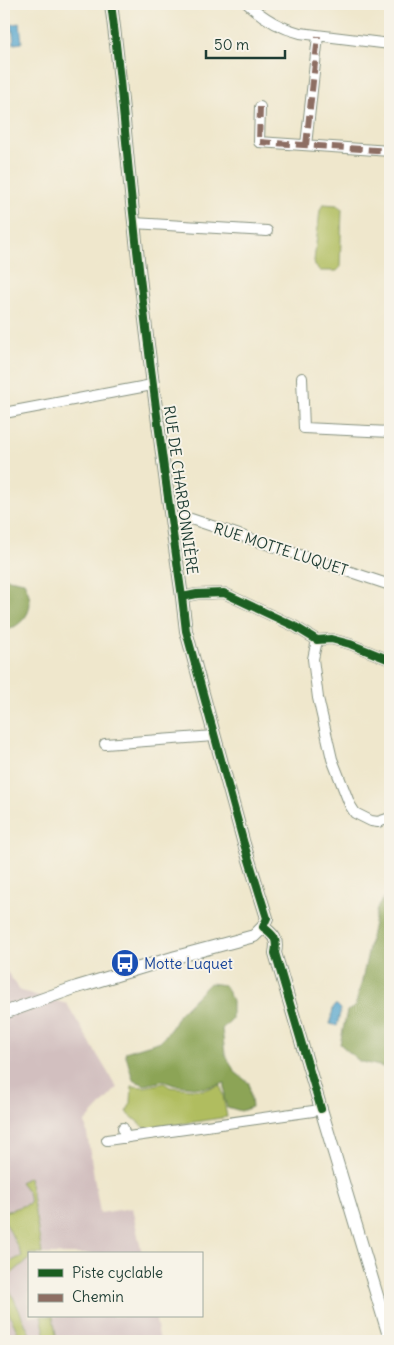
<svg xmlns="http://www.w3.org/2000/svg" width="394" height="1345" viewBox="0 0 394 1345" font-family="Delius,sans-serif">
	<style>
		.industrial { fill: #d2bfbf }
		.green { fill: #b0bd5f; stroke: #687d4a }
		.forest { fill: #8ca456; stroke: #567045 }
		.water { fill: #52a4cd; stroke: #387080 }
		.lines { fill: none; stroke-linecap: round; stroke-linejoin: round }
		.minor-casing { stroke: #879280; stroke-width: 12 }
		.tertiary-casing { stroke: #879280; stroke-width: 14 }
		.minor { stroke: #fff; stroke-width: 10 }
		.tertiary { stroke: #fff; stroke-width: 12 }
		.quiet { stroke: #8d6e63; stroke-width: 6; stroke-dasharray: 12 6; stroke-linecap: butt }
		.cycleway-casing { stroke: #f7f3e8; stroke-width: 11 }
		.cycleway { stroke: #1b5e20; stroke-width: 8 }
		.labels { text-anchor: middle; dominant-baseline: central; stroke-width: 4; stroke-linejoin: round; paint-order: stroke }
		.street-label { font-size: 15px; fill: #1f3d34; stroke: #f7f3e8 }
		.transit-label { font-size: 15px; fill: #164399; stroke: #f7f3e8; text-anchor: start }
	</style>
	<rect width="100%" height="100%" fill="#f7f3e8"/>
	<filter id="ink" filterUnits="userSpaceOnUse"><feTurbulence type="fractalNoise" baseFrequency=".02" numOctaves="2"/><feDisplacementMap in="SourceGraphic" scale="10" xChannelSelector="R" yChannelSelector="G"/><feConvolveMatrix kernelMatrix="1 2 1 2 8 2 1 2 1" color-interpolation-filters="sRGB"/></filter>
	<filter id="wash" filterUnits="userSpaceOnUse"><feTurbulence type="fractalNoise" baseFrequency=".0096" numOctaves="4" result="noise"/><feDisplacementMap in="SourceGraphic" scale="20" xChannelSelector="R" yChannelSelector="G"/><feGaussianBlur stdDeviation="1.12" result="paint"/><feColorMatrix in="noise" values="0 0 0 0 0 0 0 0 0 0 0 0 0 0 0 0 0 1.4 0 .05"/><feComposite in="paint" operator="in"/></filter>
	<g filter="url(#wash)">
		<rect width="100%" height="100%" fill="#efe7cc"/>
		<path class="industrial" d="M4 968 21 991 67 1004 117 1088 85 1122 100 1213 132 1208 142 1254H29V1316H155L160 1341H4Z"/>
		<path class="green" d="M323 204 337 205 342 209 340 268 337 271H320L315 266 314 261 320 210Z
			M164 1083 170 1087 203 1090 221 1085 227 1117 148 1129 145 1128 126 1112 131 1103 132 1086 144 1087Z
			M29 1177 42 1254H29V1259L5 1279 33 1341H22L4 1303V1265L22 1256 4 1219 5 1212 30 1203 28 1192 20 1182Z
			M41 1316H53L57 1341H47Z"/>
		<path class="forest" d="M4 578 24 582C37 607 28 622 4 632Z
			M390 889V1102L388 1100 387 1068 359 1061 340 1044 347 1011 355 1007 362 981 377 908Z
			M210 983 224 985 232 1000V1019L222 1029 225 1054 235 1072 249 1083 252 1107 241 1111 227 1107 224 1098 225 1083 204 1088 174 1085 163 1081 145 1085 133 1080 125 1052 161 1041 172 1027 179 1014Z"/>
		<path class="water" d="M20 23 22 43 14 44 12 24Z
			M335 1005H337L341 1009 337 1026 330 1024 333 1008Z"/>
	</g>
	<g filter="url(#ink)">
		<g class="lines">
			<defs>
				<path id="minor" d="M248 4C263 18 280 28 300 33L390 44
					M260 107 259 142 390 151
					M306 145 318 36
					M134 223 267 231
					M302 378 304 428 390 432
					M4 413 152 385
					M171 518 191 519 390 585
					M182 597 197 594 224 593 294 626 317 640 331 639 350 644 390 660
					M317 640 313 659 318 698 332 759 350 805 355 813 371 821 378 822 390 818
					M105 744 214 736
					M123 1128 125 1138
					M107 1140 313 1111 321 1109"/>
				<path id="tertiary" d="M263 927C274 935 278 939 275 953L321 1109 390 1339
					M4 1013 77 987 176 957 254 936 263 927 267 918 244 844 186 631 182 597C164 472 147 347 134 222 126 149 121 76 111 4"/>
			</defs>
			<use href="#minor" class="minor-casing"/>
			<use href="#tertiary" class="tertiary-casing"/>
			<use href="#minor" class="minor"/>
			<use href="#tertiary" class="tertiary"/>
			<path class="quiet" d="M260 107 259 142 390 151
				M306 145 318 36"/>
			<defs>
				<path id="cycleway" d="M111 4C121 76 126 149 134 222 147 347 164 472 182 597L186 631 244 844 267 918 263 927C274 935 278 939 275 953L321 1109
					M182 597 197 594 224 593 294 626 317 640 331 639 350 644 390 660"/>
			</defs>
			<use href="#cycleway" class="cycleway-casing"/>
			<use href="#cycleway" class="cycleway"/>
		</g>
	</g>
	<defs>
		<symbol id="bus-disc" viewBox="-11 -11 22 22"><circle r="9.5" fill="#1a4fb4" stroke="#f7f3e8"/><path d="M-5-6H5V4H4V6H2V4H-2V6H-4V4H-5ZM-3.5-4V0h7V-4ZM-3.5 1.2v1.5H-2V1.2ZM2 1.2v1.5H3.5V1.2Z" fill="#fff"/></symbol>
	</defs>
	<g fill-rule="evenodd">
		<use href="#bus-disc" x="109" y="947" width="32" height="32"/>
	</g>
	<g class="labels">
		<g class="street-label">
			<text transform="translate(181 490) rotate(82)">RUE DE CHARBONNIÈRE</text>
			<text transform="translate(281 549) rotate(18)">RUE MOTTE LUQUET</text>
		</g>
		<g class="transit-label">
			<text x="144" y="963">Motte Luquet</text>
		</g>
	</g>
	<rect width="394" height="1345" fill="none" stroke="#f7f3e8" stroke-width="20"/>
	<rect x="28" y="1252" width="175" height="65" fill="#f7f3e8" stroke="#a1aaa0"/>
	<rect x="38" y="1269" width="25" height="8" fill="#1b5e20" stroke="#a1aaa0"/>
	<text x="72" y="1278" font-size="15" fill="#1f3d34">Piste cyclable</text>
	<rect x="38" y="1294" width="25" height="8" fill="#8d6e63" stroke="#a1aaa0"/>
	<text x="72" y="1302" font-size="15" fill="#1f3d34">Chemin</text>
	<path d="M206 50v8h79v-8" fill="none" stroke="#1f3d34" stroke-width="2.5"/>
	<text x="214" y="50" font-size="15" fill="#1f3d34" stroke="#f7f3e8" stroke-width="4" paint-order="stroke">50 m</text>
</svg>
